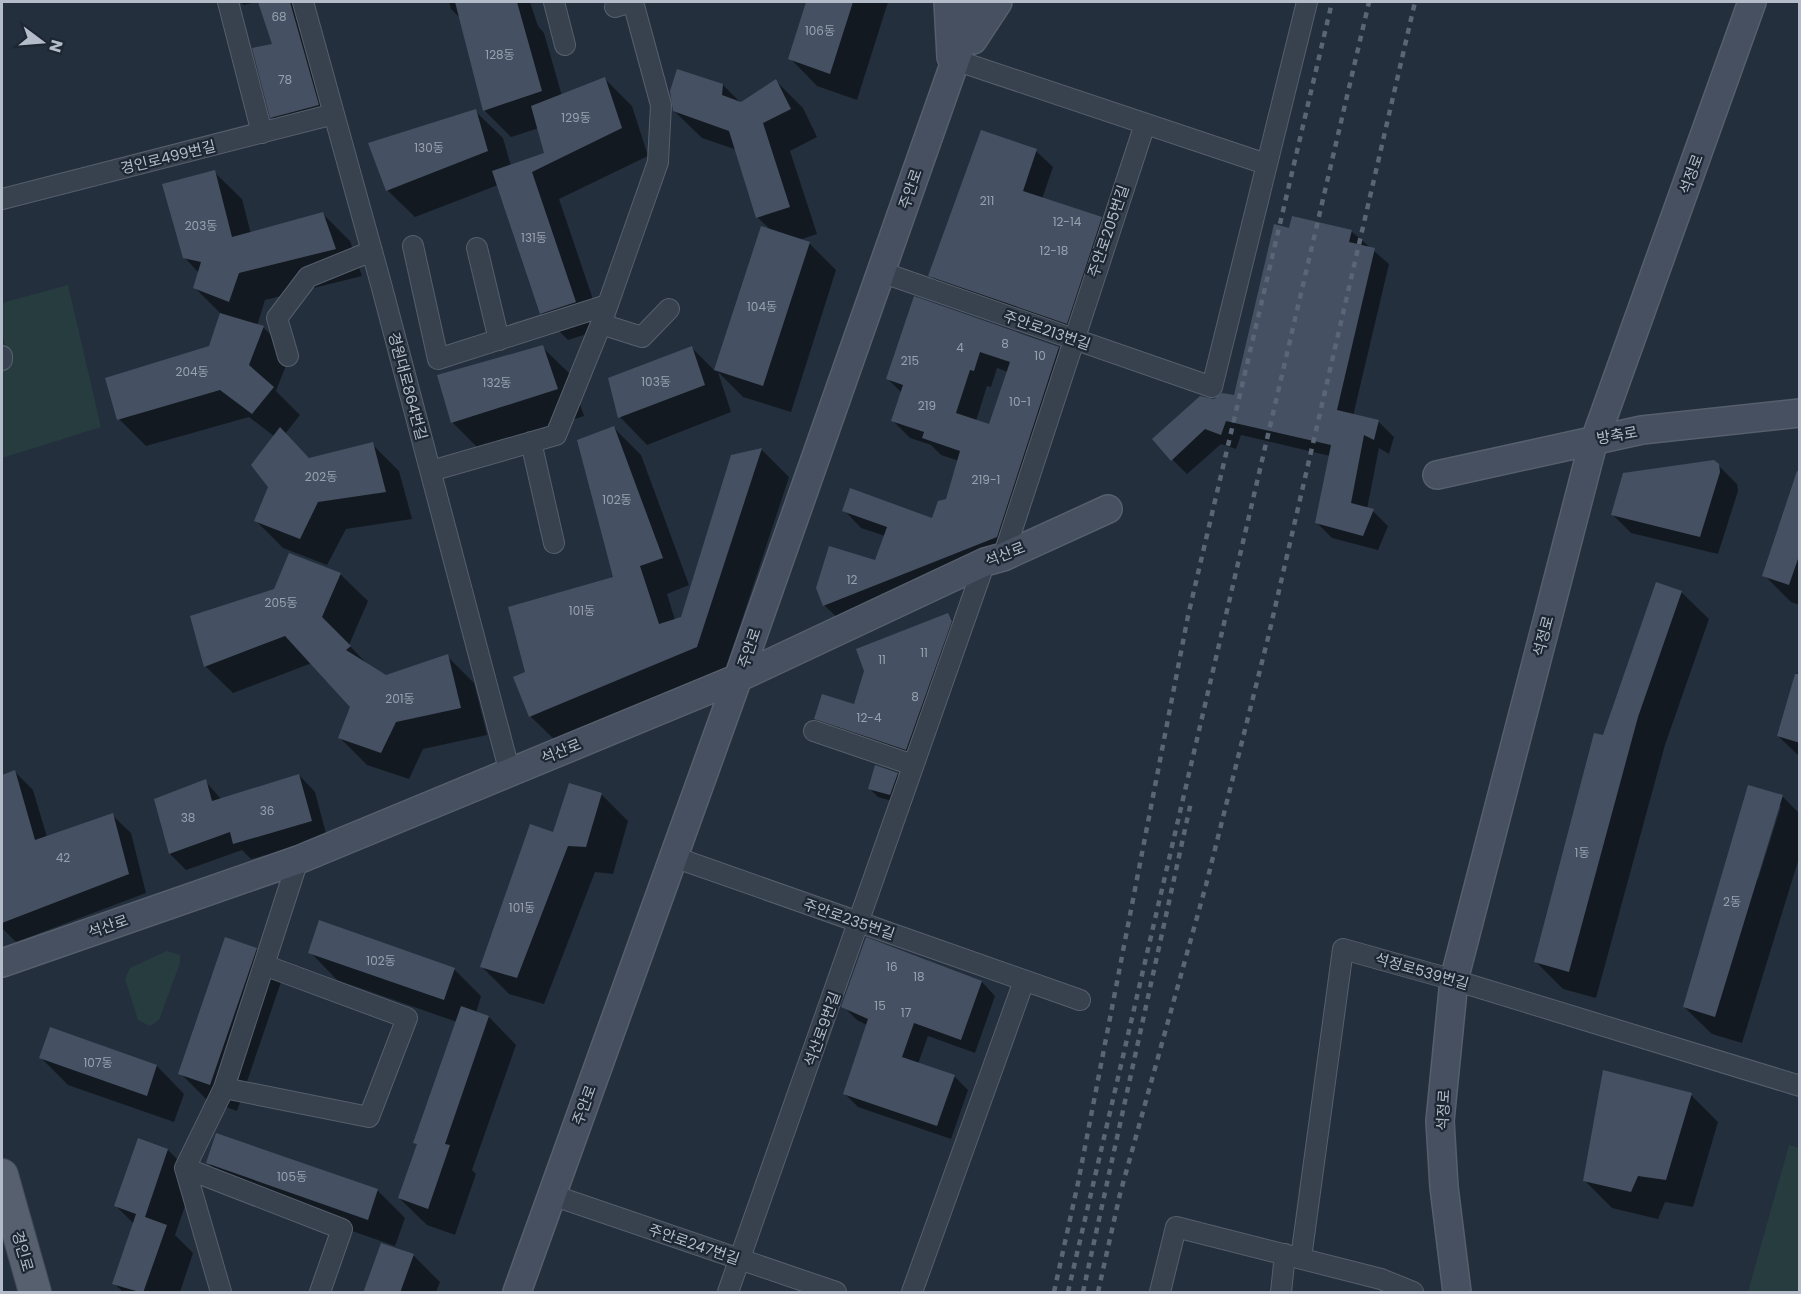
<svg xmlns="http://www.w3.org/2000/svg" width="1801" height="1294" viewBox="0 0 1801 1294" font-family="Poppins,'Noto Sans KR',sans-serif">
	<style>
		.green { fill: #263c3f }
		.shadow { fill: #0007; fill-rule: evenodd }
		.building { fill: #455162; fill-rule: evenodd }
		.lines { fill: none; stroke-linecap: round; stroke-linejoin: round }
		.street-casing { stroke: #565f6c; stroke-width: 22 }
		.secondary-casing { stroke: #565f6c; stroke-width: 30 }
		.primary-casing { stroke: #414a57; stroke-width: 34 }
		.street { stroke: #38414e; stroke-width: 20 }
		.secondary { stroke: #465061; stroke-width: 27 }
		.primary { stroke: #56606e; stroke-width: 32 }
		.rail { stroke: #5a6575; stroke-width: 4.5; stroke-dasharray: 6 6; stroke-linecap: butt }
		.labels { text-anchor: middle; dominant-baseline: central; stroke-width: 4.5; stroke-linejoin: round; paint-order: stroke }
		.number-label { font-size: 12px; fill: #98a1af }
		.street-label { font-size: 15px; fill: #b4bcc9; stroke: #1d2633 }
	</style>
	<rect width="100%" height="100%" fill="#242f3e"/>
	<path class="green" d="M68 285 101 427 2 458V365L10 362 2 333V303Z
		M167 951 180 955V963L159 1020 150 1026 138 1020 125 979 130 968Z
		M1789 1145 1799 1148V1292H1748Z"/>
	<path class="shadow" d="M240 2H256L244 5Z
		M260 2H301L337 124 290 136 272 117 274 46Z
		M449 2H530L538 26 544 33 562 96 605 79 632 106 648 156 559 199 603 329 568 340 541 313 498 185 415 217 387 190 475 111 503 138 511 166 546 154 539 128 511 137 484 110 461 19 451 9Z
		M808 2H888L857 100 817 86 790 58Z
		M776 81 803 108 817 137 790 151 817 234 799 240 809 243 836 270 791 412 743 397 718 372 731 412 647 445 620 417 609 379 692 348 715 371 762 227 771 230 757 217 737 150 702 138 674 111 723 85 741 103Z
		M1036 151 1053 167 1042 199 1101 218 1117 235 1083 339 946 292 930 275Z
		M214 172 242 199 251 234 323 214 350 241 362 276 265 300 257 326 263 327 290 355 276 391 300 415 285 434 310 459 372 444 399 471 412 519 346 529 327 565 283 548 256 521 270 487 275 437 249 417 146 446 119 419 210 347 221 314 194 287 199 273 184 257Z
		M1290 229 1351 231 1389 264 1353 416 1379 422 1394 437 1389 454 1379 448 1367 509 1373 511 1388 526 1378 550 1332 538 1317 523 1330 456 1241 435 1236 449 1221 444 1187 474 1172 459 1214 400 1235 397Z
		M915 298 1059 348 1076 365 1014 554 842 622 824 605 876 562 885 536 861 528 844 510 933 520 948 500 959 461 941 455 931 445 910 438 893 421 902 393 888 379ZM997 368 1008 372 990 426 976 421 987 386 991 387Z
		M542 347 570 374 584 416 479 449 452 422Z
		M614 428 641 455 689 585 667 594 675 620 682 618 732 456 762 450 789 477 724 674 558 743 530 716 527 673 615 578Z
		M1718 465 1737 484 1738 491 1718 554 1631 533 1613 515Z
		M1800 468V605L1791 602 1764 575Z
		M340 574 368 601 349 645 370 667 385 676 447 656 474 683 487 735 423 749 409 779 367 765 340 738 352 706 312 663 233 693 205 666Z
		M1681 592 1709 619 1665 745 1596 998 1563 989 1535 961 1604 737Z
		M948 615 962 629 920 763 829 733 815 719 855 706Z
		M1800 665V757L1778 736Z
		M15 772 33 790 47 837 112 815 131 833 146 893 16 942 2 928V777Z
		M897 774 906 783 899 803 878 797 869 788Z
		M299 775 315 792 327 837 251 859 242 850 186 870 170 854 205 781 222 800Z
		M601 794 628 821 613 874 595 872 544 1004 509 994 482 967 554 834Z
		M1782 796 1800 814V855L1742 1043 1712 1034 1684 1007ZM1778 806H1781L1758 879H1756Z
		M867 939 982 982 995 996 975 1053 928 1036 918 1064 954 1076 968 1090 951 1139 858 1107 844 1093 867 1025 857 1020 843 1006Z
		M256 949 283 976 237 1111 207 1100 180 1073Z
		M310 952 454 969 481 996 476 1013 489 1017 516 1045 472 1170 476 1174 455 1235 427 1225 399 1198 418 1145 415 1142 457 1022 337 980Z
		M41 1058 157 1066 184 1094 174 1122 68 1085Z
		M1691 1095 1718 1122 1693 1207 1665 1202 1658 1219 1612 1208 1584 1180Z
		M217 1135 378 1191 405 1218 395 1246 235 1190 207 1162Z
		M168 1150 195 1177 175 1235 193 1253 180 1292H123L114 1283 134 1224 116 1206Z
		M413 1255 440 1282 436 1292H365Z"/>
	<path class="building" d="M258 2H290L319 105 270 118 252 48 272 44Z
		M455 2H517L542 91 483 111Z
		M806 2H853L830 74 788 59Z
		M677 69 723 84 722 95 741 102 776 79 791 109 763 123 790 207 756 218 729 131 673 111 670 91Z
		M605 77 622 128 532 172 576 302 540 314 492 171 544 153 531 106Z
		M476 109 488 151 386 191 368 143Z
		M981 130 1037 149 1023 191 1102 217 1067 324 928 276Z
		M215 170 232 237 323 212 336 249 239 273 229 302 193 288 201 262 183 258 162 184Z
		M1292 216 1352 230 1349 242 1375 248 1337 410 1379 420 1374 440 1364 435 1351 503 1374 509 1363 536 1315 523 1331 445 1226 421 1221 435 1205 429 1171 461 1152 439 1200 396 1214 399 1222 393 1234 395 1274 224 1289 228Z
		M761 226 810 242 763 386 714 370Z
		M914 296 1059 347 997 537 823 606 816 588 829 546 875 560 887 527 842 511 850 488 932 518 938 501 946 499 960 451 922 438 924 432 891 421 903 385 886 379ZM980 352 1010 362 989 424 956 413 970 370 974 371Z
		M220 313 264 326 249 365 274 387 252 414 220 390 117 420 105 378 209 346Z
		M543 345 558 389 451 423 437 375Z
		M692 346 705 385 618 418 608 378Z
		M614 426 663 558 640 566 659 624 681 617 731 455 762 448 697 647 529 717 513 677 525 672 508 607 613 577 577 440Z
		M280 427 309 458 373 442 386 492 318 502 300 539 254 521 268 487 251 465Z
		M1714 460 1719 464 1720 472 1700 537 1611 515 1623 473Z
		M1797 471 1800 472V553L1789 585 1762 576Z
		M289 553 341 573 322 617 351 646 346 650 386 675 448 654 461 708 396 722 381 753 338 738 350 707 285 636 204 667 190 616 274 589Z
		M1656 582 1682 591 1638 717 1569 972 1534 962 1594 733 1603 735Z
		M948 613 952 621 906 750 814 719 822 694 854 704 864 671 856 649Z
		M1795 674H1800V743L1777 736Z
		M875 765 898 773 890 795 868 789Z
		M15 770 35 840 113 813 129 874 2 923V775Z
		M299 774 312 821 233 844 230 832 169 854 154 799 206 779 212 801Z
		M569 783 602 793 586 847 568 846 517 978 480 967 530 824 553 832Z
		M1748 785 1783 795 1715 1017 1683 1007Z
		M319 920 455 968 444 1000 308 953Z
		M225 937 257 948 210 1085 178 1074Z
		M866 937 982 981 961 1040 914 1023 902 1057 955 1075 937 1126 843 1094 868 1019 841 1007Z
		M461 1006 489 1016 445 1144 450 1145 428 1209 398 1198 417 1144 413 1143Z
		M50 1027 157 1065 147 1096 39 1058Z
		M1603 1070 1692 1093 1666 1180 1638 1176 1631 1192 1583 1181Z
		M216 1133 378 1189 368 1220 206 1163Z
		M138 1138 168 1149 145 1217 167 1225 143 1293 112 1284 136 1214 114 1206Z
		M381 1243 414 1254 400 1293H363Z"/>
	<g class="lines">
		<defs>
			<path id="street" d="M228 2 262 133
				M303 2 381 284 510 773
				M554 2 565 45
				M615 7 631 2
				M958 61 1266 164
				M2 199 334 114
				M413 246 438 359 607 305
				M477 248 499 340
				M881 272 1212 387 1307 2
				M601 324 642 337 669 309
				M2 356V360
				M288 356 277 318 308 277 372 251
				M531 442 554 543
				M431 471 556 435 601 324 658 162 661 105 633 2
				M1003 557 1145 124
				M814 731 913 765
				M674 857 1080 1000
				M224 1088 369 1117 407 1018 264 965
				M185 1168 224 1088 298 860
				M552 1195 836 1292
				M1301 1258 1343 949 1454 980 1800 1086
				M221 1292 185 1168 342 1229 320 1292
				M728 1292 985 562
				M912 1292 1024 981
				M1160 1292 1176 1227 1381 1279 1413 1292
				M1281 1292 1285 1254"/>
			<path id="secondary" d="M948 2 951 57
				M973 40 998 2
				M1437 475 1642 430 1800 413
				M2 963 298 860 339 843 738 678 985 562 1003 557 1108 509
				M517 1292 738 678 976 2
				M1457 1292 1444 1187 1440 1121 1454 980 1591 451 1752 2"/>
			<path id="primary" d="M2 1175 35 1292"/>
		</defs>
		<use href="#street" class="street-casing"/>
		<use href="#secondary" class="secondary-casing"/>
		<use href="#primary" class="primary-casing"/>
		<use href="#street" class="street"/>
		<use href="#secondary" class="secondary"/>
		<use href="#primary" class="primary"/>
		<path class="rail" d="M1054 1292 1078 1183 1188 616 1332 2
			M1068 1292 1369 2
			M1083 1292 1191 802
			M1098 1292 1120 1194 1206 885 1268 638 1415 2"/>
	</g>
	<g class="labels">
		<g class="number-label">
			<text x="279" y="16">68</text>
			<text x="820" y="30">106동</text>
			<text x="500" y="54">128동</text>
			<text x="285" y="79">78</text>
			<text x="576" y="117">129동</text>
			<text x="429" y="147">130동</text>
			<text x="987" y="200">211</text>
			<text x="1067" y="221">12-14</text>
			<text x="201" y="225">203동</text>
			<text x="534" y="237">131동</text>
			<text x="1054" y="250">12-18</text>
			<text x="762" y="306">104동</text>
			<text x="1005" y="343">8</text>
			<text x="960" y="347">4</text>
			<text x="1040" y="355">10</text>
			<text x="910" y="360">215</text>
			<text x="192" y="371">204동</text>
			<text x="656" y="381">103동</text>
			<text x="497" y="382">132동</text>
			<text x="1020" y="401">10-1</text>
			<text x="927" y="405">219</text>
			<text x="321" y="476">202동</text>
			<text x="986" y="479">219-1</text>
			<text x="617" y="499">102동</text>
			<text x="852" y="579">12</text>
			<text x="281" y="602">205동</text>
			<text x="582" y="610">101동</text>
			<text x="924" y="652">11</text>
			<text x="882" y="659">11</text>
			<text x="915" y="696">8</text>
			<text x="400" y="698">201동</text>
			<text x="869" y="717">12-4</text>
			<text x="267" y="810">36</text>
			<text x="188" y="817">38</text>
			<text x="1582" y="852">1동</text>
			<text x="63" y="857">42</text>
			<text x="1732" y="901">2동</text>
			<text x="522" y="907">101동</text>
			<text x="381" y="960">102동</text>
			<text x="892" y="966">16</text>
			<text x="919" y="976">18</text>
			<text x="880" y="1005">15</text>
			<text x="906" y="1012">17</text>
			<text x="98" y="1062">107동</text>
			<text x="292" y="1176">105동</text>
		</g>
		<g class="street-label">
			<text transform="translate(168 157) rotate(-14)">경인로499번길</text>
			<text transform="translate(1691 174) rotate(-70)">석정로</text>
			<text transform="translate(910 189) rotate(-71)">주안로</text>
			<text transform="translate(1108 231) rotate(-71)">주안로205번길</text>
			<text transform="translate(1047 330) rotate(19)">주안로213번길</text>
			<text transform="translate(408 386) rotate(75)">경원대로864번길</text>
			<text transform="translate(1617 435) rotate(-10)">방축로</text>
			<text transform="translate(1005 554) rotate(-22)">석산로</text>
			<text transform="translate(1543 636) rotate(-75)">석정로</text>
			<text transform="translate(749 648) rotate(-71)">주안로</text>
			<text transform="translate(561 751) rotate(-22)">석산로</text>
			<text transform="translate(849 919) rotate(19)">주안로235번길</text>
			<text transform="translate(108 926) rotate(-19)">석산로</text>
			<text transform="translate(1422 971) rotate(16)">석정로539번길</text>
			<text transform="translate(822 1029) rotate(-70)">석산로9번길</text>
			<text transform="translate(584 1105) rotate(-70)">주안로</text>
			<text transform="translate(1443 1110) rotate(-87)">석정로</text>
			<text transform="translate(694 1244) rotate(19)">주안로247번길</text>
			<text transform="translate(23 1251) rotate(74)">경인로</text>
		</g>
	</g>
	<rect width="1801" height="1294" fill="none" stroke="#b4bcc9" stroke-width="6"/>
	<g transform="translate(42 42) rotate(106)" stroke="#1d2633" stroke-width="4.5" paint-order="stroke">
	<path d="M0-4.5L10 22L0 15L-10 22Z" fill="#b4bcc9"/>
	<text y="-9" font-size="16" font-weight="bold" text-anchor="middle" fill="#b4bcc9">N</text>
	</g>
</svg>
